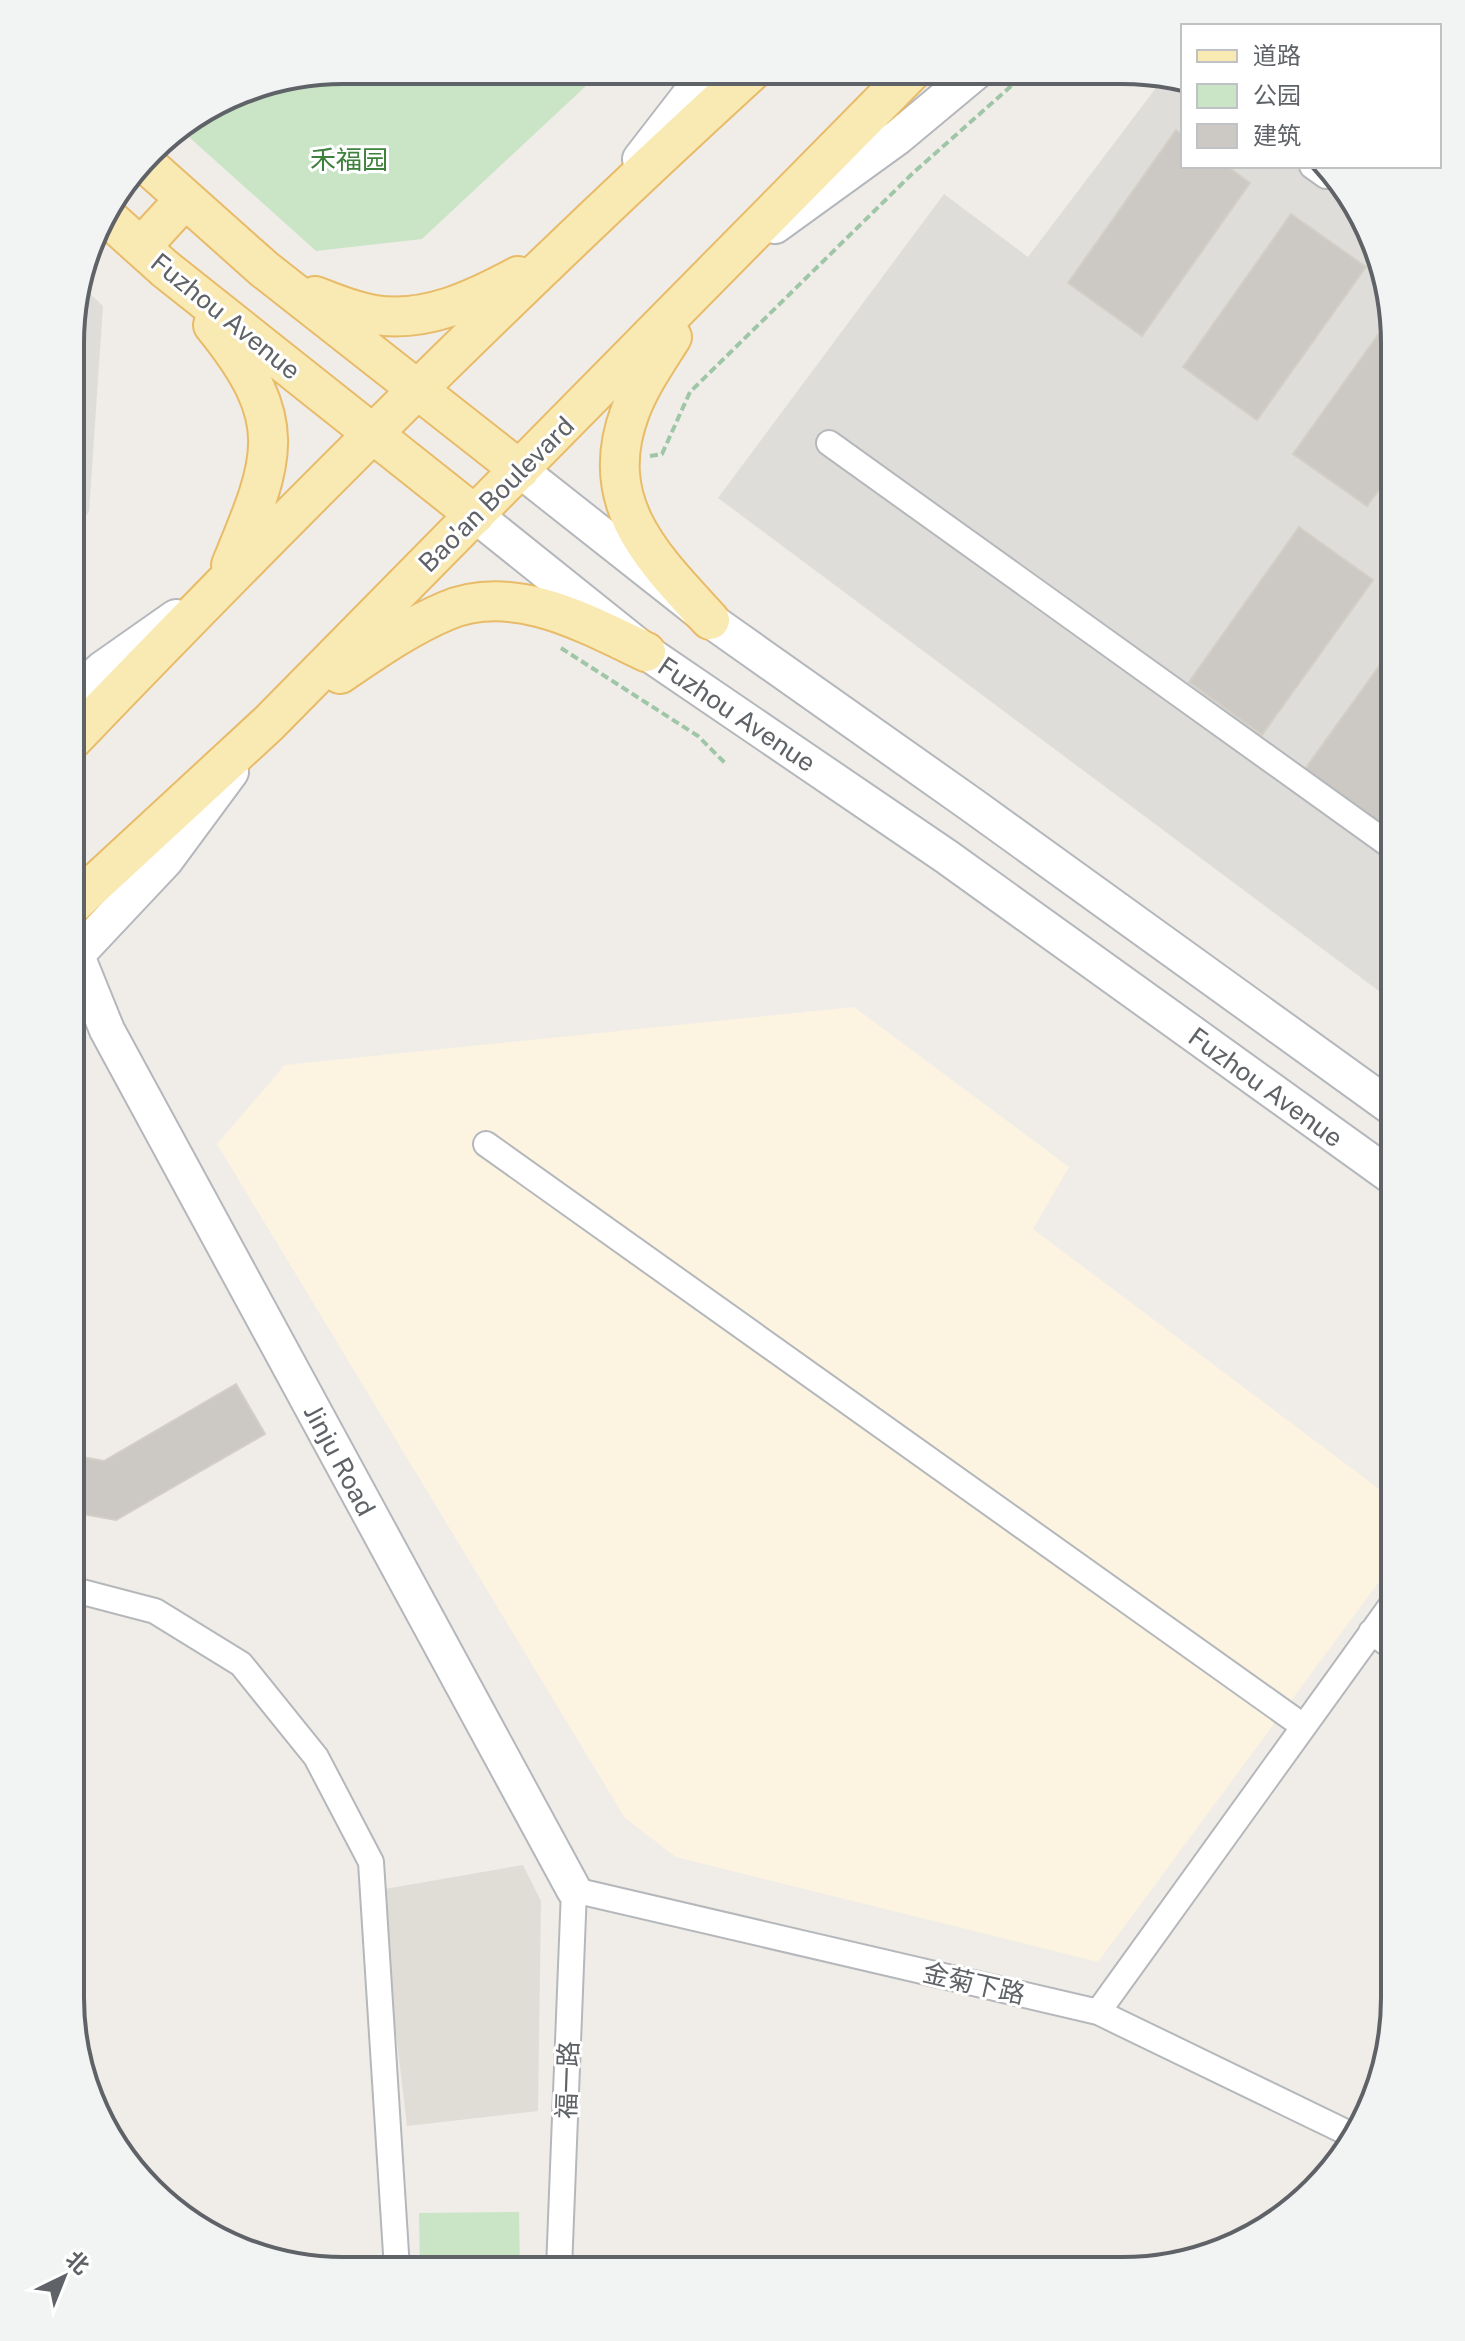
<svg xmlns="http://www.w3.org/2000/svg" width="1465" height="2341" viewBox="0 0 1465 2341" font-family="'Public Sans','Noto Sans SC',sans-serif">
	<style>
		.commercial { fill: #fcf3e1 }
		.industrial { fill: #dfddda }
		.education { fill: #e0dcd6 }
		.green { fill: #c9e5c6 }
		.building { fill: #ccc8c4; stroke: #d4cfc6; stroke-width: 2 }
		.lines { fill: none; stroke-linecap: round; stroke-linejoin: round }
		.street-casing { stroke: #b5b8bb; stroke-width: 28 }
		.secondary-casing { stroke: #b4b7bb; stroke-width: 38 }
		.primary-casing { stroke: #e8bb69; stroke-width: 42 }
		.path { stroke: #a0c6a8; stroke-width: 4; stroke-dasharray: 8 4; stroke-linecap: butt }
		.street { stroke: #fff; stroke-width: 24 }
		.secondary { stroke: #fff; stroke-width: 34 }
		.primary { stroke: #f9e9b3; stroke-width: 38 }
		.labels { text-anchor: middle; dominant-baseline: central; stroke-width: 6; stroke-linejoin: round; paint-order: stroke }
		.park-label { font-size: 26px; fill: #3e813c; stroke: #fff }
		.street-label { font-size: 26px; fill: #5f6367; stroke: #fff }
		.rim { fill: none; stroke: #5f6367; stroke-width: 4 }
	</style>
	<rect width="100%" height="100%" fill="#f0ede8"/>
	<path class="commercial" d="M854 1007 1069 1167 1033 1229 1395 1501V1560L1098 1962 676 1857 625 1818 217 1144 285 1065Z"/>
	<path class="industrial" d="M1165 76 1183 83V166H1318L1374 239 1395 343V1003L718 498 944 194 1028 257Z
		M80 284 103 306 89 512 72 531V308Z"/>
	<path class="education" d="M523 1865 541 1901 538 2111 407 2126 379 1890Z"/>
	<path class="green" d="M343 70 602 71 422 239 316 251 179 128 239 91Z
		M519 2212 520 2269H420L419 2213Z"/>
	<path class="building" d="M1176 130 1183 135V166H1227L1250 183 1142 336 1068 283Z
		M1291 214 1366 267 1257 420 1183 367Z
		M1390 318 1395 343V468L1367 506 1293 454Z
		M1299 527 1373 580 1262 735 1189 682Z
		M1395 644V800L1379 822 1305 769Z
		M236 1384 265 1434 116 1520 71 1512V1455L104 1461Z"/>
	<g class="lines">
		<defs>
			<path id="street" d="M1312 166 1326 176
				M829 443 1395 849
				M486 1144 1303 1726
				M71 1589 155 1611 241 1664 316 1757 371 1862 397 2269
				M1371 1632 1395 1649
				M1098 2012 1395 1600
				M559 2269 574 1890 1098 2012 1354 2136"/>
			<path id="secondary" d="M640 159 708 71
				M775 226 898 137 976 72
				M520 470 710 620 972 805 1395 1110
				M475 515 646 652 947 857 1395 1179
				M72 695 102 669 176 617
				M77 956 107 1030 574 1890
				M71 961 166 860 231 772"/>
			<path id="primary" d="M144 162 264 269 520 470
				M104 214 164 268 475 515
				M141 247 185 199
				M315 296C334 303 354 312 375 315 426 323 475 299 518 276
				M213 325C291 421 276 457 231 565
				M672 337C657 361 640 385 630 412 596 503 652 557 710 620
				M340 674C374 651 408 627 446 611 513 582 587 624 646 652
				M72 740C292 511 517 286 752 71
				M71 906 269 723 911 72"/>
		</defs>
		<use href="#street" class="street-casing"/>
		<use href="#secondary" class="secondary-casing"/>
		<use href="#primary" class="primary-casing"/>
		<path class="path" d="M650 456 662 454 690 392 913 173 1027 72
			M561 648 698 736 726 764"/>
		<use href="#street" class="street"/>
		<use href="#secondary" class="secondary"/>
		<use href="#primary" class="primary"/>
	</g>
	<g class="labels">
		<g class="park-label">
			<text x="349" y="159">禾福园</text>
		</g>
		<g class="street-label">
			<text transform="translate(226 316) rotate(39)">Fuzhou Avenue</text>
			<text transform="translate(496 494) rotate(-45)">Bao'an Boulevard</text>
			<text transform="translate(737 714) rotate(34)">Fuzhou Avenue</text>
			<text transform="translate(1266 1087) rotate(36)">Fuzhou Avenue</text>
			<text transform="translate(340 1460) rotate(62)">Jinju Road</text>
			<text transform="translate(974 1983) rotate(13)">金菊下路</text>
			<text transform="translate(567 2080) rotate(-88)">福一路</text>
		</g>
	</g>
	<path d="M0 0H1465V2341H0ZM343 84H1122A259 259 0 0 1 1381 343V1998A259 259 0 0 1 1122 2257H343A259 259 0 0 1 84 1998V343A259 259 0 0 1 343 84Z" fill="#f2f3f3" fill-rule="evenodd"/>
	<path class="rim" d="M343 84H1122A259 259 0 0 1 1381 343V1998A259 259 0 0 1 1122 2257H343A259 259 0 0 1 84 1998V343A259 259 0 0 1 343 84Z"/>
	<rect x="1181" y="24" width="260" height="144" fill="#ffffff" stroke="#bfc1c2" stroke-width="2"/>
	<rect x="1197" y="50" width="40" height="12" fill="#f9e9b3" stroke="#bfc1c2" stroke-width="2"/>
	<text x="1253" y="64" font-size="24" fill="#5f6367">道路</text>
	<rect x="1197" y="84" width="40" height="24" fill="#c9e5c6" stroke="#bfc1c2" stroke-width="2"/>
	<text x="1253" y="104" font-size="24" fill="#5f6367">公园</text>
	<rect x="1197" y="124" width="40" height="24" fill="#ccc8c4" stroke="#bfc1c2" stroke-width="2"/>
	<text x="1253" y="144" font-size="24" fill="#5f6367">建筑</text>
	<g transform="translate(64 2277) rotate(43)" stroke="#ffffff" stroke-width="6" paint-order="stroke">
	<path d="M0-6L14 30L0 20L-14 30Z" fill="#5f6367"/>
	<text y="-12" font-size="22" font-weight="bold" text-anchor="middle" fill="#5f6367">北</text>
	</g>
</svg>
